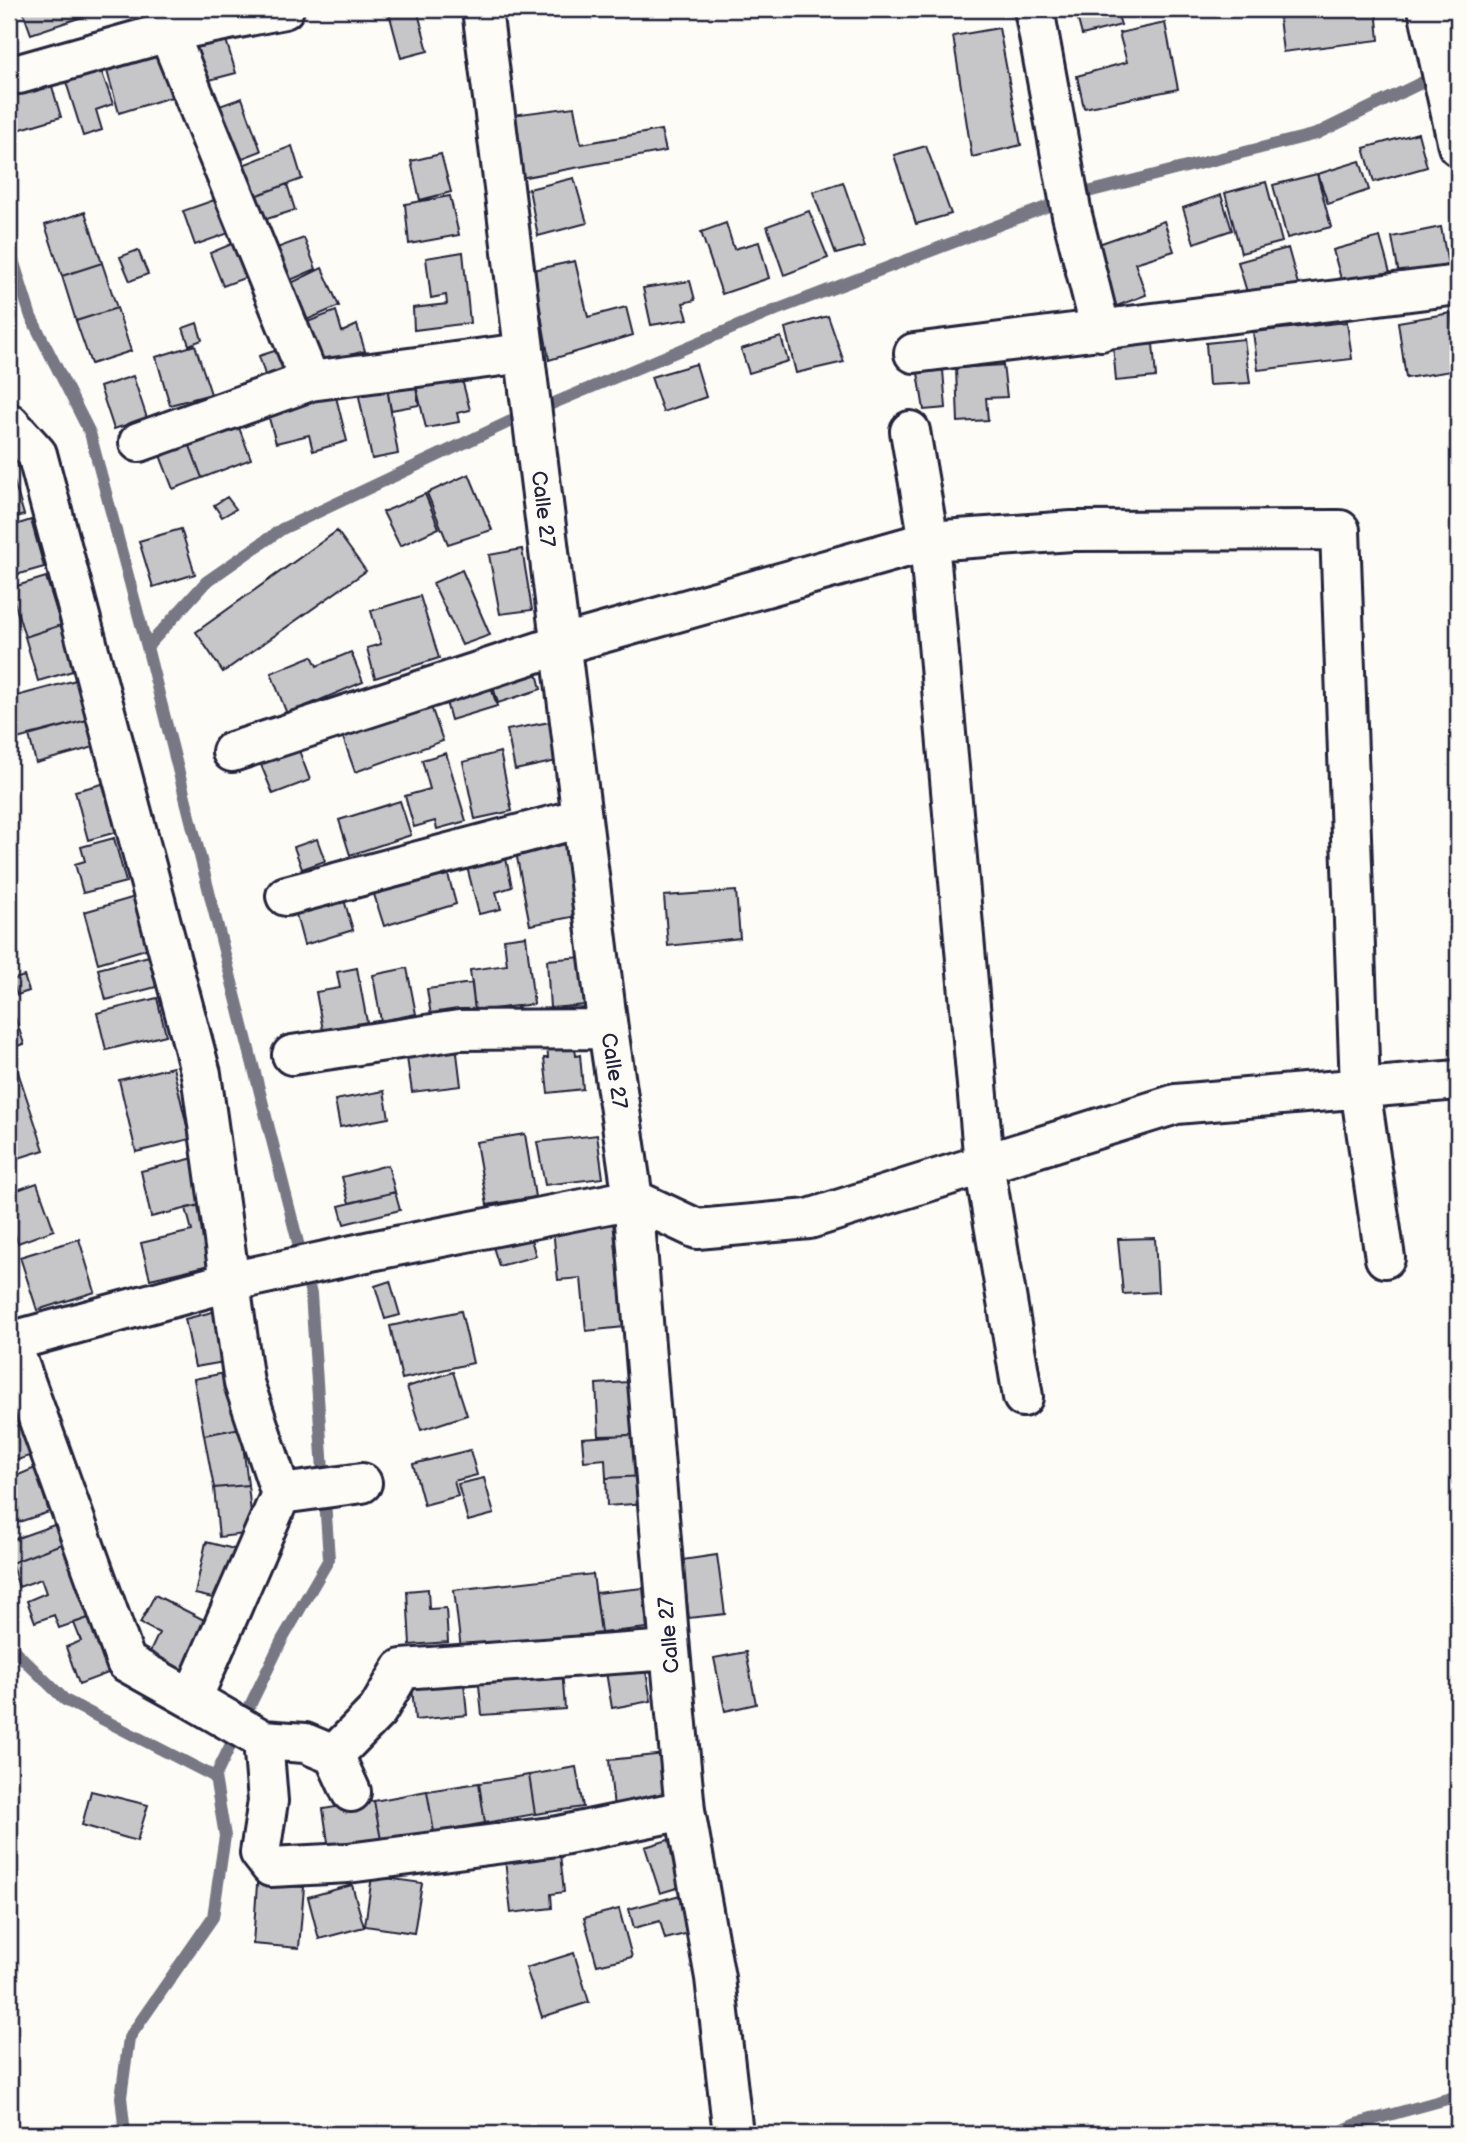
<svg xmlns="http://www.w3.org/2000/svg" width="1467" height="2143" viewBox="0 0 1467 2143" font-family="'Balsamiq Sans',sans-serif">
	<style>
		.lines { fill: none; stroke-linecap: round; stroke-linejoin: round }
		.stream { stroke: #787885; stroke-width: 12 }
		.building { fill: #c6c6c8; stroke: #22223b; stroke-width: 2 }
		.minor-casing { stroke: #22223b; stroke-width: 44 }
		.minor { stroke: #fdfcf7; stroke-width: 38 }
		.labels { text-anchor: middle; dominant-baseline: central; stroke-width: 7; stroke-linejoin: round; paint-order: stroke }
		.street-label { font-size: 21px; fill: #22223b; stroke: #fdfcf7 }
	</style>
	<rect width="100%" height="100%" fill="#fdfcf7"/>
	<filter id="ink" filterUnits="userSpaceOnUse"><feTurbulence type="fractalNoise" baseFrequency=".0143" numOctaves="2"/><feDisplacementMap in="SourceGraphic" scale="14" xChannelSelector="R" yChannelSelector="G"/><feConvolveMatrix kernelMatrix="1 2 1 2 8 2 1 2 1" color-interpolation-filters="sRGB"/></filter>
	<g filter="url(#ink)">
		<g class="lines">
			<path class="stream" d="M1076 195 1316 134 1425 81
				M9 247 31 317 90 433 147 647 311 1294 329 1559 282 1640 215 1777
				M542 408 776 310 1054 204
				M147 647 206 582 282 529 511 421
				M9 1645 65 1700 215 1777
				M125 2134 121 2097 129 2038 213 1917 225 1836 215 1777
				M1335 2134 1357 2124 1458 2096"/>
		</g>
		<path class="building" d="M22 9H106L31 34Z
			M388 9H417L428 51 401 58Z
			M1075 9H1116L1121 25 1082 35Z
			M1278 9H1376L1379 40 1283 52Z
			M1438 9H1458V35L1445 38Z
			M1165 23 1178 89 1084 108 1077 76 1127 62 1119 33Z
			M999 28 1021 145 972 157 953 36Z
			M226 40 236 73 198 83 189 50Z
			M158 56 171 97 119 113 107 71Z
			M101 70 113 104 96 110 102 130 83 136 66 82Z
			M51 83 61 117 11 132 9 123V96Z
			M242 98 261 151 230 163 211 109Z
			M574 107 581 144 661 130 666 151 520 178 512 115Z
			M1418 133 1427 167 1374 182 1364 148Z
			M292 146 302 179 244 200 235 168Z
			M926 146 951 214 916 224 894 155Z
			M441 154 451 192 420 200 411 161Z
			M1360 161 1369 190 1328 204 1318 174Z
			M1317 174 1331 227 1287 238 1273 185Z
			M574 178 587 223 538 236 529 189Z
			M843 182 865 246 836 254 813 192Z
			M1266 182 1282 242 1241 253 1225 193Z
			M287 184 295 210 254 223 244 200Z
			M1221 195 1232 230 1194 243 1183 208Z
			M450 196 459 235 409 244 405 204Z
			M217 199 229 233 195 245 183 211Z
			M809 211 828 258 784 275 767 226Z
			M85 212 102 263 62 276 45 225Z
			M1164 221 1174 251 1135 263 1146 295 1109 309 1096 245Z
			M726 223 734 249 759 242 769 278 722 294 701 232Z
			M1441 227 1448 265 1399 275 1392 237Z
			M1380 237 1390 273 1343 286 1333 250Z
			M304 238 316 269 279 285 266 252Z
			M234 243 247 277 223 286 210 253Z
			M1288 248 1299 288 1250 302 1238 262Z
			M138 250 148 274 130 281 120 257Z
			M463 252 470 323 414 330 413 308 447 304 446 295 431 298 426 258Z
			M575 261 588 317 626 307 633 335 549 360 533 270Z
			M102 263 117 308 76 321 62 276Z
			M322 268 339 306 302 322 285 286Z
			M690 281 695 300 683 303 688 319 651 325 643 288Z
			M117 308 131 351 91 364 76 321Z
			M336 311 342 332 357 325 365 351 312 365 297 326Z
			M1451 313 1458 370 1406 378 1398 322Z
			M828 316 844 362 796 373 785 328Z
			M1347 322 1352 359 1258 370 1253 332Z
			M197 323 202 340 189 345 183 328Z
			M781 337 788 361 749 373 741 349Z
			M1244 339 1250 383 1209 385 1206 343Z
			M1153 344 1156 377 1116 381 1113 345Z
			M195 345 211 394 170 405 156 357Z
			M287 347 294 370 267 381 259 356Z
			M696 364 706 397 663 412 651 377Z
			M1003 365 1007 397 986 398 988 420 958 422 956 368Z
			M459 368 470 410 457 413 459 422 426 428 414 377Z
			M943 370 946 408 924 410 918 373Z
			M133 376 147 418 114 429 100 387Z
			M414 377 419 405 391 410 386 382Z
			M386 382 398 454 372 459 357 387Z
			M335 393 347 441 313 451 309 435 276 443 267 411Z
			M236 420 251 459 202 478 187 438Z
			M187 438 202 478 173 489 158 450Z
			M9 464 24 515 9 519Z
			M469 474 492 530 448 544 427 493Z
			M425 494 439 528 400 546 383 512Z
			M227 497 236 509 222 517 214 505Z
			M31 520 44 567 9 577V527Z
			M181 529 195 574 153 587 139 541Z
			M337 531 366 571 223 672 196 632Z
			M522 549 532 610 500 614 489 555Z
			M462 570 490 635 462 645 433 583Z
			M46 577 61 625 25 637 10 588Z
			M420 596 439 658 375 678 367 648 381 644 371 611Z
			M61 625 76 670 38 681 25 637Z
			M351 652 363 682 287 714 271 673 312 656 317 666Z
			M534 661 541 689 498 703 490 677Z
			M487 675 497 706 451 720 443 691Z
			M76 680 87 720 17 739 9 709V698Z
			M427 695 443 741 355 772 339 726Z
			M87 720 94 747 36 763 29 735Z
			M550 722 557 761 515 770 507 730Z
			M297 745 310 780 273 794 259 760Z
			M500 752 512 811 475 819 463 762Z
			M446 753 466 821 437 829 435 821 414 827 405 796 430 789 422 760Z
			M106 783 120 831 88 840 75 791Z
			M400 801 411 835 350 855 339 820Z
			M568 835 582 915 530 925 515 847Z
			M114 838 126 882 83 893 75 864 85 861 81 847Z
			M317 839 325 861 302 869 294 847Z
			M504 849 512 887 496 892 501 909 479 914 465 859Z
			M446 867 456 904 384 926 372 888Z
			M736 891 740 938 668 946 664 896Z
			M342 893 353 930 304 945 294 907Z
			M135 897 149 948 98 963 84 912Z
			M526 936 534 1004 475 1011 470 970 507 965 504 939Z
			M149 956 156 987 106 1000 98 969Z
			M582 957 586 1005 550 1008 547 960Z
			M357 968 367 1022 323 1030 316 992 340 988 337 972Z
			M407 968 416 1014 381 1021 373 975Z
			M24 976 29 991 17 995 12 980Z
			M472 983 475 1011 431 1016 427 989Z
			M157 998 166 1035 106 1050 97 1013Z
			M9 999 24 1044 10 1048 44 1150 9 1161Z
			M574 1040 576 1056 580 1055 583 1089 548 1093 544 1058H548L547 1043Z
			M456 1045 461 1086 412 1092 406 1051Z
			M173 1067 190 1139 136 1152 119 1080Z
			M384 1091 389 1118 340 1127 335 1100Z
			M525 1134 535 1197 487 1205 476 1142Z
			M597 1135 603 1178 545 1185 537 1142Z
			M194 1158 205 1204 151 1217 141 1171Z
			M388 1165 395 1192 349 1203 342 1177Z
			M37 1183 54 1230 18 1243 9 1219V1193Z
			M395 1192 400 1210 344 1224 339 1206Z
			M205 1204 219 1263 150 1279 141 1243 192 1231 186 1208Z
			M612 1212 624 1327 586 1331 581 1278 558 1280 552 1218Z
			M527 1226 536 1256 499 1266 490 1237Z
			M1155 1238 1158 1292 1123 1294 1118 1239Z
			M79 1239 95 1292 37 1310 20 1257Z
			M390 1281 400 1315 385 1319 375 1286Z
			M220 1310 230 1361 195 1367 185 1319Z
			M461 1311 473 1363 402 1379 390 1326Z
			M230 1372 241 1428 204 1435 194 1379Z
			M453 1372 467 1415 421 1430 407 1387Z
			M9 1375 21 1414 9 1418Z
			M629 1382 632 1435 599 1436 596 1384Z
			M22 1424 32 1455 9 1463V1428Z
			M241 1428 248 1485 214 1488 204 1435Z
			M641 1434 644 1476 606 1478 605 1459 584 1461 582 1438Z
			M470 1450 477 1475 454 1481 458 1496 424 1505 413 1464Z
			M35 1468 49 1512 16 1523 9 1500V1479Z
			M644 1476 646 1503 607 1506 606 1478Z
			M484 1478 494 1514 468 1521 458 1484Z
			M248 1485 253 1533 219 1537 214 1488Z
			M57 1524 64 1543 11 1563 9 1541Z
			M206 1542 242 1551 230 1602 195 1594Z
			M64 1543 91 1617 59 1628 54 1615 35 1622 27 1601 46 1593 41 1579 19 1587 11 1563Z
			M717 1555 725 1614 689 1618 682 1560Z
			M593 1574 601 1633 461 1649 454 1590Z
			M643 1588 647 1628 601 1633 596 1593Z
			M428 1589 429 1609 446 1608 448 1642 410 1645 407 1591Z
			M155 1595 208 1622 183 1672 149 1654 159 1633 140 1623Z
			M91 1617 111 1672 79 1684 66 1647 81 1641 74 1623Z
			M746 1652 756 1704 725 1711 714 1658Z
			M645 1666 651 1701 612 1708 606 1672Z
			M562 1669 565 1709 482 1715 478 1675Z
			M464 1682 467 1715 415 1720 412 1687Z
			M674 1753 679 1801 614 1808 609 1760Z
			M576 1767 583 1807 535 1814 529 1775Z
			M529 1775 535 1814 485 1823 479 1783Z
			M479 1783 485 1823 434 1832 427 1791Z
			M91 1791 148 1805 137 1841 82 1825Z
			M427 1791 434 1832 381 1840 374 1801Z
			M374 1801 381 1840 329 1849 323 1809Z
			M675 1838 690 1884 660 1893 645 1847Z
			M560 1854 564 1892 551 1894 552 1908 511 1913 505 1860Z
			M372 1876 422 1883 414 1933 365 1926Z
			M257 1884 304 1887 299 1948 253 1944Z
			M352 1885 364 1927 319 1939 308 1897Z
			M691 1892 701 1930 665 1939 660 1921 634 1928 629 1909Z
			M619 1909 632 1957 597 1965 584 1918Z
			M574 1953 589 2002 542 2017 526 1968Z"/>
		<g class="lines">
			<defs>
				<path id="minor" d="M482 9 608 1029 633 1199 670 1650 685 1810 715 1978 733 2134
					M1034 9 1072 215 1101 331
					M1428 9 1458 146
					M168 32 310 381
					M19 74 168 32 284 9
					M914 353 1458 285
					M9 423 37 454 201 1074 244 1383 281 1494 192 1699 126 1662 9 1337
					M910 431 929 541 984 1164 1023 1397
					M139 442 310 381 524 353
					M232 752 560 645 929 541 1072 531 1340 530 1360 1088 1385 1258
					M286 896 581 818
					M292 1055 459 1030 608 1029
					M9 1342 229 1282 371 1251 633 1199 697 1229 809 1219 1176 1104 1458 1080
					M281 1494 362 1483
					M192 1699 263 1740 305 1743 334 1755 351 1792
					M263 1740 268 1801 260 1853 271 1867 348 1863 558 1836 685 1810
					M334 1755 378 1710 402 1669 670 1650"/>
			</defs>
			<use href="#minor" class="minor-casing"/>
			<use href="#minor" class="minor"/>
		</g>
	</g>
	<g class="labels">
		<g class="street-label">
			<text transform="translate(543 509) rotate(83)">Calle 27</text>
			<text transform="translate(614 1071) rotate(81)">Calle 27</text>
			<text transform="translate(669 1635) rotate(-95)">Calle 27</text>
		</g>
	</g>
	<rect width="1467" height="2143" fill="none" stroke="#fdfcf7" stroke-width="35"/>
	<rect x="18" y="18" width="1432" height="2108" fill="none" stroke="#22223b" stroke-width="2.5" filter="url(#ink)"/>
</svg>
